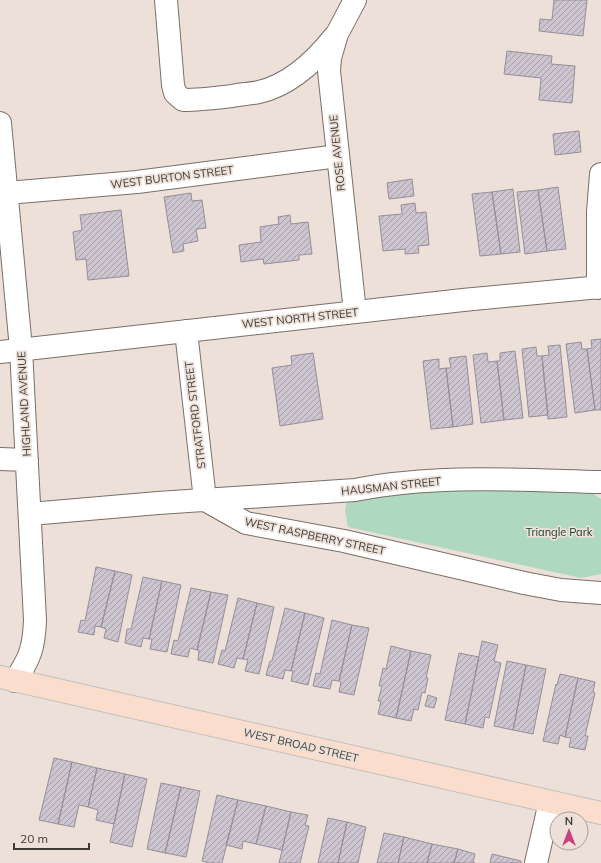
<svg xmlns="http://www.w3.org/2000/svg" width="601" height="863" viewBox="0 0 601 863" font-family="Mulish,sans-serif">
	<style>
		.park { fill: #afd8c0 }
		.building { fill: url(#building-hatch); stroke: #968e99 }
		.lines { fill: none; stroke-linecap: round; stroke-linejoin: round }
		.minor-casing { stroke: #796f67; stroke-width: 24 }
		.major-casing { stroke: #c1c0bf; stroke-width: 24 }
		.minor { stroke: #fff; stroke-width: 22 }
		.major { stroke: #fbddcd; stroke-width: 22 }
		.labels { text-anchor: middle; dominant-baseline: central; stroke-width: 3.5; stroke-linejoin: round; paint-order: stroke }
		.street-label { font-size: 11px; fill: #3e3a36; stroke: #ece0d8 }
		.park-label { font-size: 11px; fill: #113a26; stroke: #ece0d8 }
	</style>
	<defs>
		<pattern id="building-hatch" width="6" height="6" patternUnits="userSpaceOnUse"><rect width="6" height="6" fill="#ccc4cf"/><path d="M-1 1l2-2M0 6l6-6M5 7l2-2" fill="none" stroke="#a7a0a9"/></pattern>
	</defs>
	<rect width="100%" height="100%" fill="#ece0d8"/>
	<path class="park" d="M446 488 591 492 601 499V574L581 578 348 527 345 511 347 501Z"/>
	<path class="building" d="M554 0H587L583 36 539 31 540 19 552 20Z
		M507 51 552 56 551 64 575 66 572 103 539 100 541 78 504 74Z
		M579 131 581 152 555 155 553 134Z
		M412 179 414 196 389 199 387 183Z
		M558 187 566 249 547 251 538 190Z
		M513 189 520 252 501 254 492 192Z
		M538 190 547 251 525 254 517 192Z
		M492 192 501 254 480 256 472 194Z
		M191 193 192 201 202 200 206 228 196 229 198 241 183 244 184 251 173 253 164 197Z
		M415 203 416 213 426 212 429 245 418 246 419 253 405 254V249L383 251 379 216 402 214 401 205Z
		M121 210 129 276 88 280 86 259 76 260 73 232 82 230 80 215Z
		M290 215 291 224 308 222 312 254 299 255V260L264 264 263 259 241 262 239 245 261 242 260 227 279 224 278 217Z
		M601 339V410H595L587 349 592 348 591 340Z
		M581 342 582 349H587L595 410 575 413 566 344Z
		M560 345 567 417 548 419 542 356 549 355 548 346Z
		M536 347 537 356H542L548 415 529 417 522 349Z
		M515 351 523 418 504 420 497 361H500V353Z
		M313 353 323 419 280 426 272 368 292 365 291 356Z
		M487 353 488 362 497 361 504 420 481 423 473 355Z
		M466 356 473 424 453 427 446 368H451L449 358Z
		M439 359V369L446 368 453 427 431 429 423 361Z
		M96 567 115 571 101 627 95 626 94 635 78 632 81 620 85 621Z
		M115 571 132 575 118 642 104 638 106 629 101 627Z
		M143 577 162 581 149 639 143 638 141 647 125 643 127 629H131Z
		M162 581 181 585 167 652 150 649 152 639H149Z
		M191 588 211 592 197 650 190 648 188 657 171 654 174 640 178 641Z
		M211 592 228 595 213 663 198 660 199 650H197Z
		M238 598 257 603 243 659 237 658 234 668 218 664 222 650 225 651Z
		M257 603 274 607 259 674 245 671 248 660 243 659Z
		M285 608 305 613 291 671 285 670 283 679 266 675 270 661H272Z
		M305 613 324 618 308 685 291 681 293 671H291Z
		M332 620 352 625 339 681 332 680 330 689 313 686 316 673 320 674Z
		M352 625 369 628 354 695 339 692 341 682 339 681Z
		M482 641 498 645 494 661 501 663 489 718 485 717 483 728 465 724Z
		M391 646 411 651 396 718 378 714 381 701H378L382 686H379L383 668 386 669Z
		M411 651 431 655 426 678H428L425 693 422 692 418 710 414 709 411 721 396 718Z
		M459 653 479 657 465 724 445 720Z
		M507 661 526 665 513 730 494 726Z
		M526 665 546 669 533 734 513 730Z
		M560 674 578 678 565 737 560 735 558 744 543 741 556 684 557 685Z
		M578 678 595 682 593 692 595 693 585 736H588L585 750 569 747 571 738 565 737Z
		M428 695 437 698 434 708 425 706Z
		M54 758 72 762 58 824 39 820Z
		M72 762 97 768 88 807 79 805 74 827 58 824Z
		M97 768 125 774 114 824 96 820 98 810 88 807Z
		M125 774 147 779 132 847 110 842Z
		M161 783 181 787 165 853 147 849Z
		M181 787 200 791 186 857 165 853Z
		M217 795 238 800 222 863H209L202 861Z
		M238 800 266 806 256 844 243 841 242 849 226 845Z
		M266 806 291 812 282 850 256 844Z
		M291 812 308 815 305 825 309 826 300 863H279Z
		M328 818 347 822 338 863H318Z
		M347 822 366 827 358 863H338Z
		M384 833 404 837 398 863H377Z
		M404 837 432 844 427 863H398Z
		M432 844 458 849 454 863H427Z
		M458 849 475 854 473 862 475 863H454Z
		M492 854 521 861V863H490Z"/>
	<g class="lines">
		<defs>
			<path id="minor" d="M166 0 173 85 175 93 183 100C199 100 215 98 232 96 241 94 250 94 259 92 290 85 316 60 335 36
				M355 0 337 34 330 58 329 71 355 312
				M0 123 21 349 35 620C34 648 30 658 15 681
				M7 193 137 182 338 156
				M598 288V212L601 174
				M186 331 205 500
				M0 352 463 300 601 287
				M0 459 27 460
				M205 500 246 523 344 541 524 583 561 590 601 593
				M30 514 158 503 355 490C436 474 519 480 601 482
				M536 863 550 802"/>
			<path id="major" d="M0 677 601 813"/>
		</defs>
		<use href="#minor" class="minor-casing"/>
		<use href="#major" class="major-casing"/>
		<use href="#minor" class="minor"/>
		<use href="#major" class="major"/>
	</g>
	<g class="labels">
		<g class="street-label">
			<text transform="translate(337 153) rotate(-96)">ROSE AVENUE</text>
			<text transform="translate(172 177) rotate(-7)">WEST BURTON STREET</text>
			<text transform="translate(300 318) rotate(-6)">WEST NORTH STREET</text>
			<text transform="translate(24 404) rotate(-93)">HIGHLAND AVENUE</text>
			<text transform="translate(195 415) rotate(-97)">STRATFORD STREET</text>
			<text transform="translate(391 486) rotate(-6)">HAUSMAN STREET</text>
			<text transform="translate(315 536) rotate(12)">WEST RASPBERRY STREET</text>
			<text transform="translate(301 745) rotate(13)">WEST BROAD STREET</text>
		</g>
		<g class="park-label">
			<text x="559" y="532">Triangle Park</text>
		</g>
	</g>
	<g transform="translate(569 831)"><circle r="19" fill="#ece0d8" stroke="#a69e97"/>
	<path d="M0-3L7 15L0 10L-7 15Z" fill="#c8417e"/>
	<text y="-6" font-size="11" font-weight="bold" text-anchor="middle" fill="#3e3a36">N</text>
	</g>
	<path d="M14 843v6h75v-6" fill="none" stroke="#3e3a36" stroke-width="2"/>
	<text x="20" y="843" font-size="12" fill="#3e3a36" stroke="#ece0d8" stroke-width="3" paint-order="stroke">20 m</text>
</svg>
